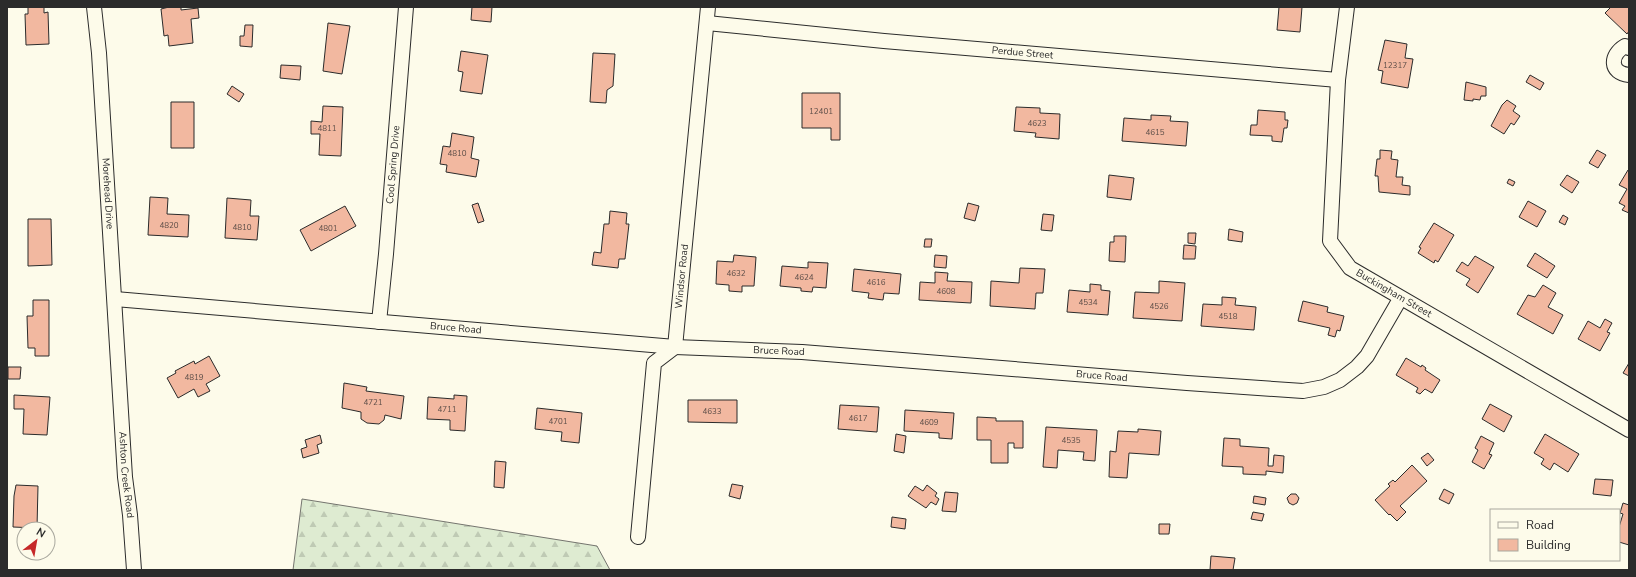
<svg xmlns="http://www.w3.org/2000/svg" width="1636" height="577" viewBox="0 0 1636 577" font-family="'Nunito Sans',sans-serif">
	<style>
		.forest { fill: url(#forest-firs); stroke: #74746e }
		.building { fill: #f2b8a0; stroke: #2b2b2b }
		.lines { fill: none; stroke-linecap: round; stroke-linejoin: round }
		.minor-casing { stroke: #2b2b2b; stroke-width: 16 }
		.minor { stroke: #fdfbea; stroke-width: 14 }
		.labels { text-anchor: middle; dominant-baseline: central; stroke-width: 3; stroke-linejoin: round; paint-order: stroke }
		.number-label { font-size: 8px; fill: #5d4e48 }
		.street-label { font-size: 10px; fill: #2b2b2b; stroke: #fdfbea }
	</style>
	<defs>
		<pattern id="forest-firs" width="22" height="20" patternUnits="userSpaceOnUse"><rect width="22" height="20" fill="#deebd1"/><path d="M5 1l3.5 6h-7zM16 11l3.5 6h-7z" fill="#bfcab4"/></pattern>
	</defs>
	<rect width="100%" height="100%" fill="#fdfbea"/>
	<path class="forest" d="M302 499 597 546 610 570H293Z"/>
	<path class="building" d="M28 7H44V13L48 12 49 44 26 45 25 14H28Z
		M169 7H181V10L198 8 199 18 191 19 193 43 169 46 168 35 164 36 161 9Z
		M472 7H492L491 22 471 20Z
		M1279 7H1302L1300 32 1277 30Z
		M1611 7H1629V31L1627 34 1605 13Z
		M328 23 350 26 342 74 323 71Z
		M245 25H253L252 47 240 46V36H244Z
		M1385 40 1407 44 1405 58 1413 59 1408 88 1381 83 1383 71 1378 70Z
		M461 51 488 55 482 94 460 91 463 72 458 71Z
		M593 53 615 54 613 86 607 90 606 103 590 102Z
		M281 65 301 66 300 80 280 78Z
		M1530 75 1544 83 1540 90 1526 82Z
		M1466 82 1486 87V96H1481L1480 100 1473 99V101L1464 100Z
		M232 86 244 94 239 102 227 94Z
		M802 93H840V140H831V128H802Z
		M1507 100 1516 106 1513 111 1520 116 1514 125 1511 123 1504 134 1491 126 1502 105Z
		M171 102H194V148H171Z
		M323 106 343 107 341 156 319 155 320 134H311V121L322 122Z
		M1016 107 1040 108V113L1060 114 1059 139 1035 137 1036 133 1014 131Z
		M1258 110 1285 112V120H1288L1287 128H1284L1282 142 1272 141V136L1250 135 1251 125H1257Z
		M1151 115 1171 116 1170 121 1188 122 1186 146 1122 141 1124 118 1151 120Z
		M452 133 474 137 471 158 479 160 476 177 446 172 447 165 440 164 443 146 450 147Z
		M1380 150 1392 151 1391 159 1398 160 1396 177H1403L1402 185 1410 186V195L1379 192 1378 176H1375L1377 159H1380Z
		M1597 150 1606 155 1598 168 1589 163Z
		M1628 170H1629V213L1622 210 1625 206 1619 203 1627 189 1619 185Z
		M1109 175 1134 178 1131 200 1107 197Z
		M1567 175 1579 182 1572 193 1560 185Z
		M1509 179 1515 182 1513 186 1507 183Z
		M150 197 168 198 167 214 189 215 188 237 148 235Z
		M227 198 251 200 250 216H259L257 240 225 238Z
		M1528 201 1546 211 1537 227 1519 217Z
		M478 203 484 221 478 223 472 205Z
		M968 203 979 206 975 221 964 218Z
		M345 206 356 226 311 251 300 230Z
		M610 211 627 213 626 224H629L625 259H619L618 268 592 265 594 252 601 253 604 224H609Z
		M1043 214 1054 215 1052 231 1041 230Z
		M1563 215 1568 218 1565 225 1559 222Z
		M28 219H51L52 265 28 266Z
		M1434 223 1454 235 1438 262 1435 260 1434 263 1418 253 1421 248 1419 247Z
		M1229 229 1243 232 1242 242 1228 240Z
		M1188 233H1196L1195 244 1188 243Z
		M1114 236H1126L1125 262 1109 261 1110 242H1114Z
		M925 239H932L931 247H924Z
		M1184 245 1196 246 1195 259H1183Z
		M1535 253 1555 266 1547 278 1527 266Z
		M734 255 756 257 754 286H742V292L729 291V285L716 284 717 261 733 262Z
		M935 255 947 256 946 268 934 267Z
		M1475 256 1494 267 1478 293 1466 285 1470 279 1456 271 1462 262 1468 266Z
		M808 262 828 263 826 288 813 287 812 292 801 291V288L780 286 782 266 808 268Z
		M1020 268 1045 269 1043 293H1036L1035 309 990 306 991 281 1019 283Z
		M854 269 901 274 899 294 884 293 883 300 868 298 869 293 852 291Z
		M935 272 948 273 947 281 972 282 971 303 919 300 920 282 935 283Z
		M1159 281 1185 283 1182 321 1133 318 1135 292 1159 293Z
		M1090 284 1101 285V290L1110 291 1108 315 1067 312 1069 290 1090 292Z
		M1543 285 1556 293 1548 307 1563 315 1553 334 1517 314 1528 295 1535 297Z
		M1222 297 1236 298 1235 305 1256 307 1254 330 1201 326 1203 304 1222 305Z
		M33 300H49V356H35V348H28L27 316H33Z
		M1303 301 1328 307 1327 312 1344 316 1340 331 1337 330 1335 337 1328 335 1330 328 1298 321Z
		M1605 319 1612 323 1607 332 1610 333 1600 351 1578 339 1588 321 1600 328Z
		M209 356 220 376 206 384 210 391 198 397 194 389 178 398 167 378 176 373 175 371 194 361 195 364Z
		M1406 358 1421 367 1422 365 1426 368 1425 370 1440 380 1432 393 1425 389 1420 394 1416 392 1418 388 1396 375Z
		M1629 363V376L1623 373Z
		M8 367H21L20 379H8Z
		M344 383 367 387 366 391 404 396 401 419 385 415 384 420 379 424 367 423 361 419V412L342 408Z
		M14 395 50 397 47 435 23 434 24 409H14Z
		M454 395 467 396 465 431 450 430V420L427 419 428 397 454 399Z
		M688 400H737V423L688 422Z
		M1490 404 1512 416 1504 432 1482 419Z
		M840 405 879 407 877 432 838 429Z
		M537 408 582 413 579 443 561 441 562 432 535 429Z
		M905 410 954 413 952 439 939 438V433L904 431Z
		M977 417 996 418V421H1023V448H1014V443H1008V463H991V440H977Z
		M1046 427 1097 430 1095 461 1083 460 1084 452 1058 450 1057 468 1043 467Z
		M1138 429 1161 431 1159 455 1129 453 1127 478 1109 477 1110 451 1116 452 1118 431 1138 432Z
		M896 434 906 436 904 453 894 451Z
		M1545 434 1579 454 1568 472 1554 463 1550 470 1541 464 1544 459 1534 453Z
		M320 435 322 443 317 445 319 453 303 458 301 449 307 447 305 440Z
		M1481 436 1494 443 1489 454 1492 455 1484 469 1472 462 1478 450 1475 448Z
		M1224 438 1240 439V446L1269 448 1268 466H1273L1274 455 1284 456 1283 473 1266 471V475L1243 474V467L1222 466Z
		M1428 453 1434 460 1427 466 1421 458Z
		M495 461 506 462 504 488 494 487Z
		M1412 465 1427 481 1400 506 1406 512 1397 521 1390 514 1389 515 1375 500 1390 486 1388 484 1393 480 1395 482Z
		M1595 479 1613 480 1611 496 1593 494Z
		M732 484 743 486 740 499 729 496Z
		M16 485 38 486 37 528 13 527 14 496Z
		M927 485 937 493 935 496 939 499 936 505 931 502 926 508 908 496 915 486 923 491Z
		M1444 489 1454 494 1449 504 1439 499Z
		M945 492 958 493 956 512 942 511Z
		M1291 494H1296L1299 498 1297 503 1293 505 1289 503 1287 498Z
		M1254 496 1266 498 1265 505 1253 503Z
		M1623 503 1629 505V545L1619 542V527L1623 514 1620 513Z
		M1253 512 1264 514 1262 521 1251 519Z
		M892 517 906 519 905 529 891 527Z
		M1159 524H1170L1169 534H1159Z
		M1211 556 1235 558 1233 570H1210Z"/>
	<g class="lines">
		<defs>
			<g id="minor">
				<path id="s1" d="M94 7 99 53 125 477 130 515 134 570"/>
				<path id="s2" d="M1347 7 1338 80 1330 241 1350 268 1629 430"/>
				<path id="s3" d="M707 23 884 41 1338 80"/>
				<path d="M1629 48 1625 46C1610 55 1609 73 1629 75"/>
				<path id="s4" d="M115 299 675 347 802 352 1187 383 1303 391 1324 387 1340 380 1357 367 1367 356 1400 299"/>
				<path id="s5" d="M379 322 386 254 406 7"/>
				<path id="s6" d="M638 537 654 363 675 347 708 7"/>
			</g>
		</defs>
		<use href="#minor" class="minor-casing"/>
		<use href="#minor" class="minor"/>
	</g>
	<g class="labels">
		<g class="number-label">
			<text x="1395" y="65">12317</text>
			<text x="821" y="111">12401</text>
			<text x="1037" y="123">4623</text>
			<text x="327" y="128">4811</text>
			<text x="1155" y="132">4615</text>
			<text x="457" y="153">4810</text>
			<text x="169" y="225">4820</text>
			<text x="242" y="227">4810</text>
			<text x="328" y="228">4801</text>
			<text x="736" y="273">4632</text>
			<text x="804" y="277">4624</text>
			<text x="876" y="282">4616</text>
			<text x="946" y="291">4608</text>
			<text x="1088" y="302">4534</text>
			<text x="1159" y="306">4526</text>
			<text x="1228" y="316">4518</text>
			<text x="194" y="377">4819</text>
			<text x="373" y="402">4721</text>
			<text x="447" y="409">4711</text>
			<text x="712" y="411">4633</text>
			<text x="858" y="418">4617</text>
			<text x="558" y="421">4701</text>
			<text x="929" y="422">4609</text>
			<text x="1071" y="440">4535</text>
		</g>
		<g class="street-label">
			<text stroke="none"><textPath href="#s3" startOffset="317">Perdue Street</textPath></text>
			<text stroke="none"><textPath href="#s5" startOffset="158">Cool Spring Drive</textPath></text>
			<text stroke="none"><textPath href="#s1" startOffset="187">Morehead Drive</textPath></text>
			<text stroke="none"><textPath href="#s6" startOffset="272">Windsor Road</textPath></text>
			<text stroke="none"><textPath href="#s2" startOffset="319">Buckingham Street</textPath></text>
			<text stroke="none"><textPath href="#s4" startOffset="342">Bruce Road</textPath></text>
			<text stroke="none"><textPath href="#s4" startOffset="666">Bruce Road</textPath></text>
			<text stroke="none"><textPath href="#s4" startOffset="990">Bruce Road</textPath></text>
			<text stroke="none"><textPath href="#s1" startOffset="469">Ashton Creek Road</textPath></text>
		</g>
	</g>
	<rect width="1636" height="577" fill="none" stroke="#2b2b2b" stroke-width="16"/>
	<rect x="1490" y="509" width="130" height="52" fill="#fdfbea" stroke="#a9a89e"/>
	<rect x="1498" y="522" width="20" height="6" fill="#fdfbea" stroke="#a9a89e"/>
	<text x="1526" y="529" font-size="12" fill="#2b2b2b">Road</text>
	<rect x="1498" y="539" width="20" height="12" fill="#f2b8a0" stroke="#a9a89e"/>
	<text x="1526" y="549" font-size="12" fill="#2b2b2b">Building</text>
	<g transform="translate(36 541) rotate(31)"><circle r="19" fill="#fdfbea" stroke="#a9a89e"/>
	<path d="M0-3L7 15L0 10L-7 15Z" fill="#c62828"/>
	<text y="-6" font-size="11" font-weight="bold" text-anchor="middle" fill="#2b2b2b">N</text>
	</g>
</svg>
